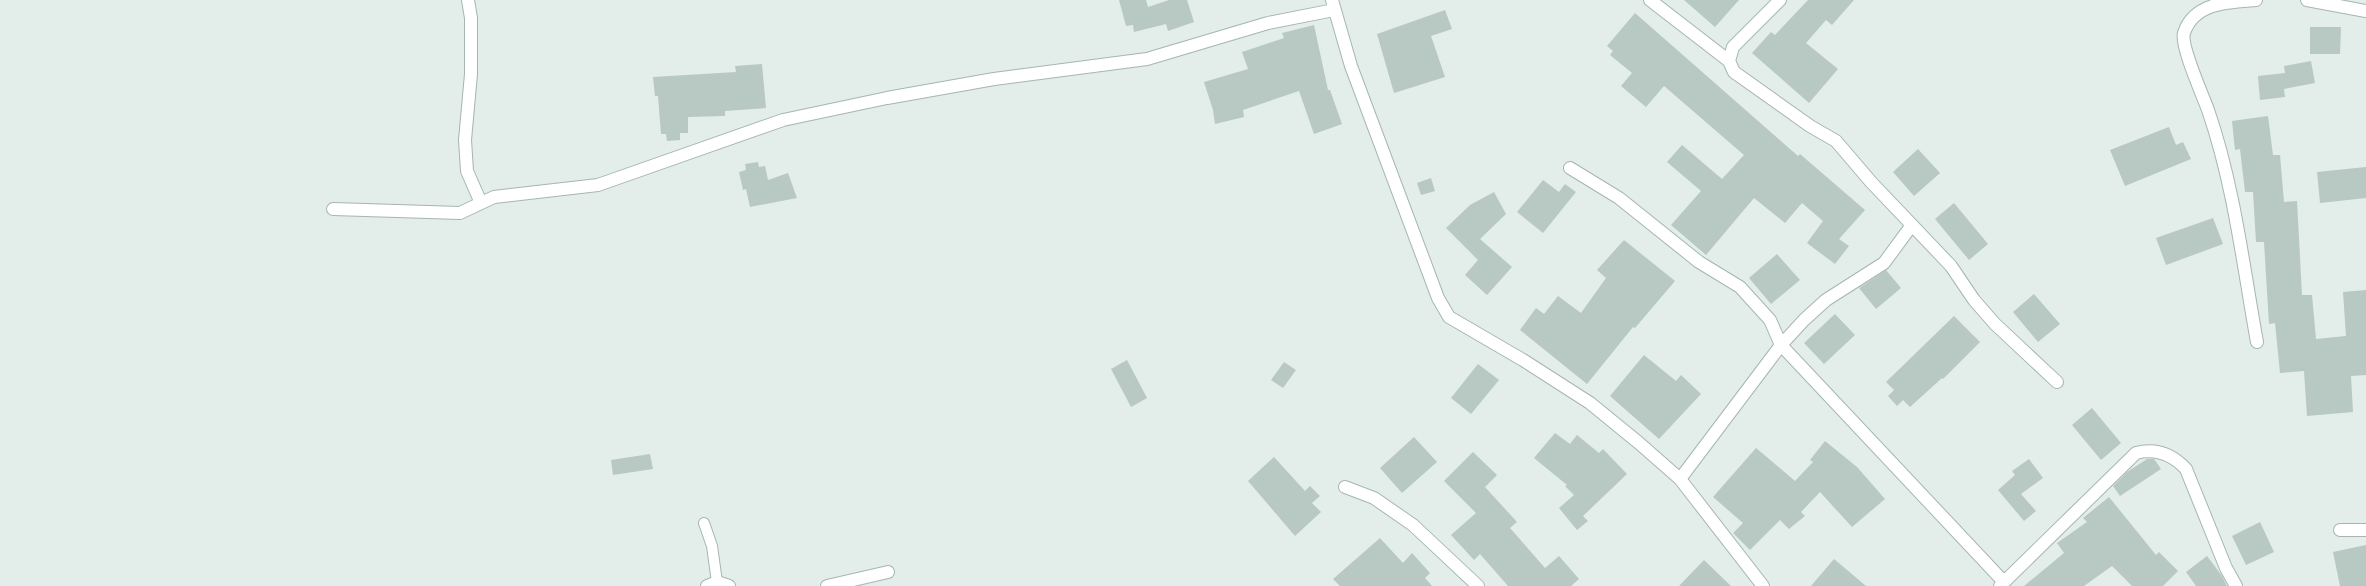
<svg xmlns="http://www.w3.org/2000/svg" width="2366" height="586" viewBox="0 0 2366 586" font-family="'Noto Sans',sans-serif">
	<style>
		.building { fill: #b8c8c3 }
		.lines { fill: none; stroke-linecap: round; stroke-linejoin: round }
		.service-casing { stroke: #a5b6b2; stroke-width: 12 }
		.minor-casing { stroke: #a5b6b2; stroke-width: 14 }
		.service { stroke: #fff; stroke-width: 10 }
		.minor { stroke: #fff; stroke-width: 12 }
	</style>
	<rect width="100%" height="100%" fill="#e3edea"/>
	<path class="building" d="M1119 0H1146L1148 7 1169 0H1187L1194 22 1168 31 1166 24 1134 32 1133 25 1126 26Z
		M1684 0H1739L1715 27Z
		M1808 0H1854L1832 25 1826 20 1806 43 1838 69 1809 103 1752 53 1771 32 1775 35Z
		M1445 10 1452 29 1431 36 1445 77 1394 93 1377 34Z
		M1635 13 1798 156 1800 154 1865 210 1839 239 1849 246 1835 264 1807 243 1823 221 1802 203 1785 223 1754 198 1706 255 1671 225 1701 191 1667 162 1682 145 1722 179 1744 155 1664 86 1646 107 1621 86 1632 73 1610 55 1613 51 1607 46Z
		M1314 25 1328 90H1330L1342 124 1314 134 1299 91 1243 110 1244 117 1215 124 1213 110 1204 82 1248 69 1242 52 1284 38 1282 33Z
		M2310 27H2341L2340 54H2310Z
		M2311 61 2315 83 2284 89 2285 97 2260 100 2258 76 2285 73 2284 66Z
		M762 64 766 108 725 111V116L688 117V133H680V140L667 141 666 134H661L658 96H655L653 77 736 72 735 66Z
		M2268 116 2273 155H2280L2284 202 2297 201 2302 295H2312L2316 339 2346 336 2343 292 2366 290V375L2351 376 2353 412 2307 416 2304 371 2280 373 2275 323 2269 324 2264 242H2256L2253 192H2245L2240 149 2235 150 2232 121Z
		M2169 127 2176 145 2183 142 2191 159 2125 186 2110 150Z
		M1918 149 1940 173 1914 196 1893 172Z
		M758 162 759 167 765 166 768 180 788 173 797 198 750 207 746 189 743 190 739 172 746 170 745 164Z
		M2366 167V198L2320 203 2317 172Z
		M1431 178 1435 191 1421 195 1417 183Z
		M1543 180 1559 192 1565 184 1576 192 1543 233 1517 212Z
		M1494 192 1506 214 1480 239 1512 267 1487 295 1465 275 1478 260 1446 228 1470 205Z
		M1954 203 1988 244 1969 260 1935 219Z
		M2213 218 2223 244 2166 265 2156 238Z
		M1624 240 1675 281 1635 328 1633 327 1587 384 1520 330 1536 308 1544 314 1558 296 1581 313 1606 278 1597 270Z
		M1777 254 1800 280 1771 304 1749 278Z
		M1886 270 1901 288 1876 309 1859 288Z
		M2034 294 2060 324 2038 342 2013 312Z
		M1835 314 1855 335 1824 364 1804 343Z
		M1954 316 1980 342 1943 379 1942 378 1910 407 1903 400 1897 406 1888 396 1894 390 1886 382Z
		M1644 355 1676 381 1681 375 1701 394 1659 439 1610 396Z
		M1127 360 1147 398 1131 407 1111 369Z
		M1284 362 1296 370 1283 388 1271 380Z
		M1478 364 1499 380 1471 414 1451 398Z
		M2092 408 2121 443 2101 460 2072 425Z
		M1555 433 1570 444 1577 435 1599 453 1603 449 1627 474 1583 516 1588 521 1577 530 1559 508 1574 495 1565 486 1567 485 1534 458Z
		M1414 437 1437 462 1402 493 1380 468Z
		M1825 441 1857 467 1885 499 1852 527 1820 492 1801 512 1805 516 1789 529 1780 520 1750 550 1733 533 1743 523 1713 497 1756 448 1795 481 1813 462 1810 460Z
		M1473 452 1497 475 1485 487 1517 522 1510 528 1545 568 1559 556 1579 579 1571 586H1508L1480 554 1474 560 1451 535 1476 513 1444 481Z
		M650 454 653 469 613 475 611 460Z
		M1274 457 1305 491 1310 486 1320 496 1312 503 1321 512 1295 536 1248 481Z
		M2029 459 2043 478 2021 494 2036 511 2024 521 1998 490 2015 475 2012 471Z
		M2147 459H2154L2161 469 2120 496 2113 486 2127 472Z
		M2109 497 2156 555 2159 552 2178 571 2163 586H2132L2112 566 2084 586H2024L2064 553 2057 543 2087 522 2083 518Z
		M2260 522 2274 552 2246 565 2232 536Z
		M1380 538 1403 563 1412 553 1430 573 1425 578 1432 586H1340L1333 579Z
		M2366 545V586H2340L2333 552Z
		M2207 556 2222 576 2227 586H2196L2186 572Z
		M1834 559 1866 586H1811Z
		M1704 560 1731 586H1679Z"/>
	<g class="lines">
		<defs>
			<path id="service" d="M704 523 712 546 717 582"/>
			<path id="minor" d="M468 0 471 18V74L465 140 467 171 481 203
				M1332 0 1351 66 1438 298 1449 317 1523 360 1590 403 1639 443 1680 479 1763 586
				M1650 0 1729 61 1734 72 1810 126 1836 141 1871 182 1951 266 1974 300 1995 324 2057 382
				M2256 0C2229 2 2194 2 2184 33 2180 45 2203 96 2208 110 2234 185 2243 265 2257 342
				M2307 0 2366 11
				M1729 61 1733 47 1780 0
				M1570 168 1619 198 1699 262 1740 287 1770 320 1781 345 2004 582
				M333 209 460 213 494 197 598 185 783 120 887 98 994 79 1147 59 1268 23 1334 10
				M1680 479 1781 345 1804 320 1826 300 1884 263 1912 225
				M1345 487 1374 498 1413 525 1478 586
				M2340 530H2366
				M707 586 717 582 729 586
				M827 586 888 572
				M2000 586 2136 453C2156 448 2172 454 2186 469L2226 568 2236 586"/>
		</defs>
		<use href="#service" class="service-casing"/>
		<use href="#minor" class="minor-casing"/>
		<use href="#service" class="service"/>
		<use href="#minor" class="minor"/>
	</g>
</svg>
